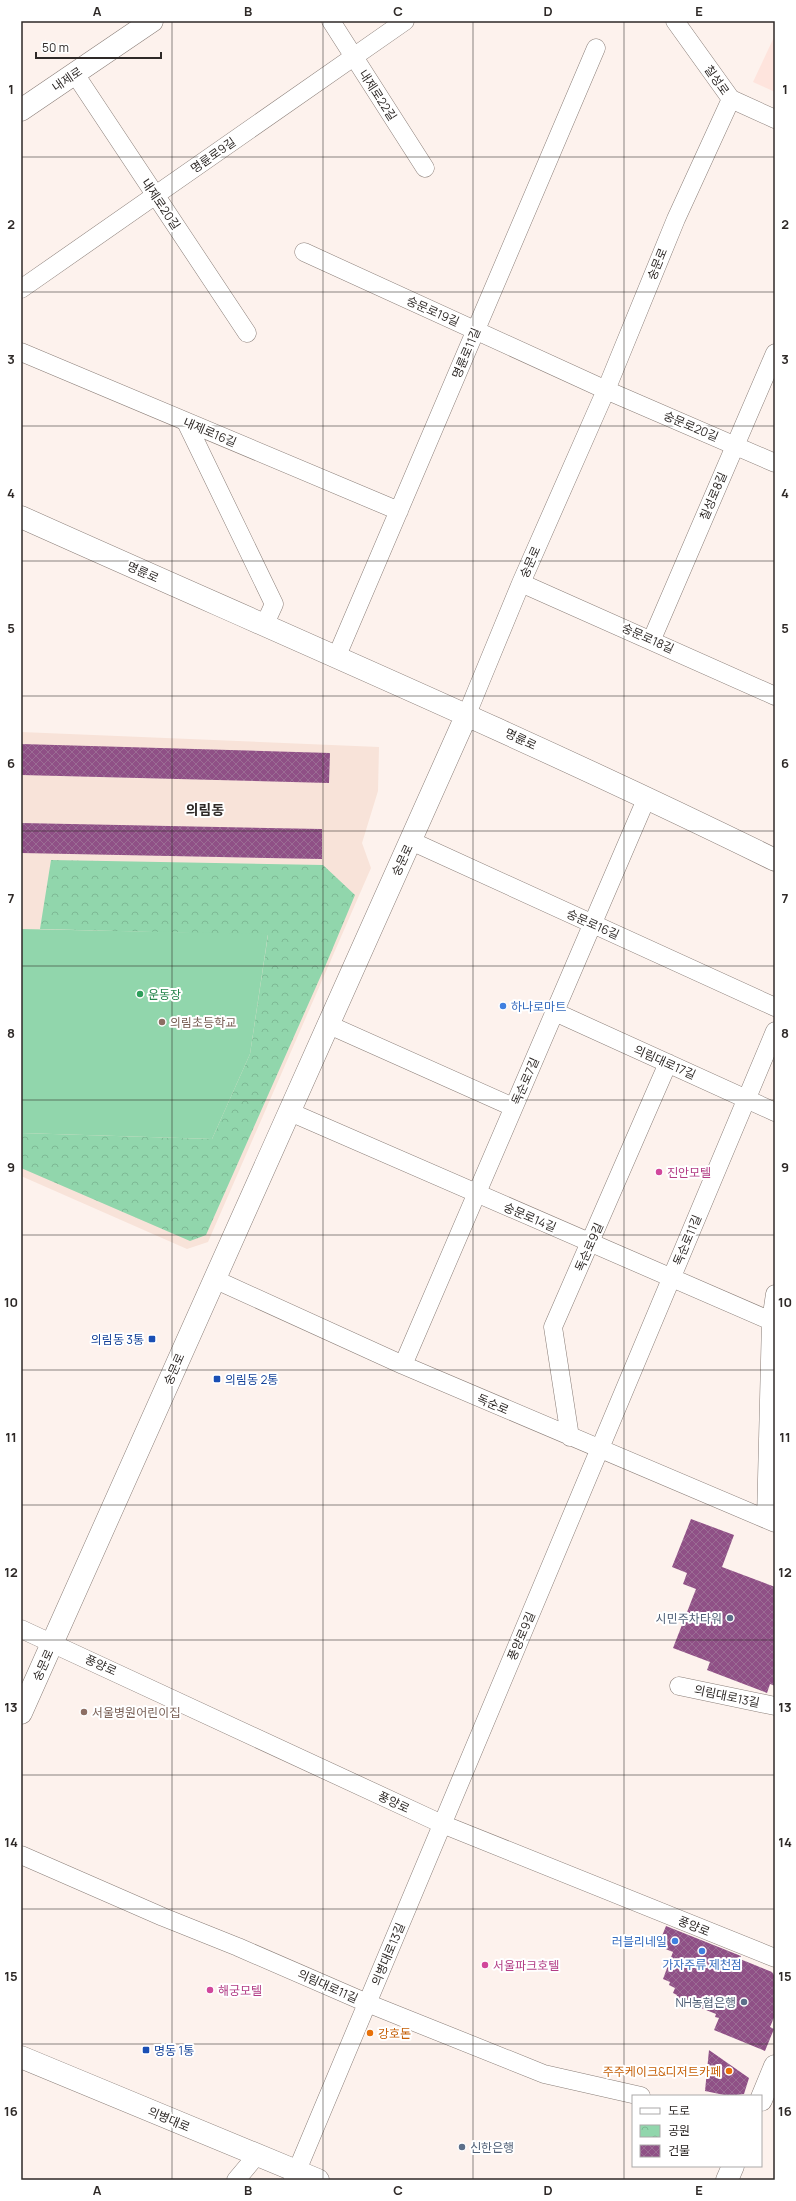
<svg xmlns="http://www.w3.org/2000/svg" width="796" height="2201" viewBox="0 0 796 2201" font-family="Manrope,'Noto Sans KR',sans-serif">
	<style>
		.commercial { fill: #fee4dd }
		.built { fill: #f8e3d9 }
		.park { fill: url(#park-crowns) }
		.garden { fill: #91d6ac }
		.building { fill: url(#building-cross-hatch) }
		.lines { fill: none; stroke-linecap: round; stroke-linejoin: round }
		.minor-casing { stroke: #8a7e78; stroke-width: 19 }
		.tertiary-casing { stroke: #8a7e78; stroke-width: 23 }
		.minor { stroke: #fff; stroke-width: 18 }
		.tertiary { stroke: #fff; stroke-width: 22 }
		.grid { fill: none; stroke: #2e2927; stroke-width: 1; stroke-opacity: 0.55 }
		.leisure-dot { fill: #2e9e5b; stroke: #fff; stroke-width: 1.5 }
		.shop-dot { fill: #3f7fe0; stroke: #fff; stroke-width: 1.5 }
		.education-dot { fill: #8d6e63; stroke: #fff; stroke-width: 1.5 }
		.hotel-dot { fill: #d1479c; stroke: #fff; stroke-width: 1.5 }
		.transit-dot { fill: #1a4fb4; stroke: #fff; stroke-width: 1.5 }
		.service-dot { fill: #5c6f8a; stroke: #fff; stroke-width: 1.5 }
		.food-dot { fill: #e8710a; stroke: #fff; stroke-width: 1.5 }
		.labels { text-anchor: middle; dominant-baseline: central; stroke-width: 4; stroke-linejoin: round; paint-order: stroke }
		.street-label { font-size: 12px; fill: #2e2927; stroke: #fff }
		.leisure-label { font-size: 12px; fill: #27864d; stroke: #fff; text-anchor: start }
		.shop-label { font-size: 12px; fill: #366cbe; stroke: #fff; text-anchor: start }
		.education-label { font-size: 12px; fill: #785e54; stroke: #fff; text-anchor: start }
		.hotel-label { font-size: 12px; fill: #b23c85; stroke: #fff; text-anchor: start }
		.transit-label { font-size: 12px; fill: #164399; stroke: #fff; text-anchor: start }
		.service-label { font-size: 12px; fill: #4e5e75; stroke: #fff; text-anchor: end }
		.food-label { font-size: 12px; fill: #c56008; stroke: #fff; text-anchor: start }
		.quarter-label { font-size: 14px; font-weight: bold; fill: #2e2927; stroke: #fff }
		.neatline { fill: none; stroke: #2e2927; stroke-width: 1.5 }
		.grid-label { font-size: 13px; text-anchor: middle; font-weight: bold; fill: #2e2927 }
	</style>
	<defs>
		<pattern id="park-crowns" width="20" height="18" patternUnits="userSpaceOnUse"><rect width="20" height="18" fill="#91d6ac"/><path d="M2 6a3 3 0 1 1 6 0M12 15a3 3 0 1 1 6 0" fill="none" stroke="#7db894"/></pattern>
		<pattern id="building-cross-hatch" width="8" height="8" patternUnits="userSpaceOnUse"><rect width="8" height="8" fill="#8f5086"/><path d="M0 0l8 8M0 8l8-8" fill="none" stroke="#9b6c94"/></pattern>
	</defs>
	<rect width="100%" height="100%" fill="#fdf2ed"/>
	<path class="commercial" d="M775 35V92L753 82Z"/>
	<path class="built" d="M21 732 379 747 378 791 362 843 371 868 208 1242 187 1249 21 1176Z"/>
	<path class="park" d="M51 860 323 865 355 895 327 962 206 1235 190 1241 21 1168V1133L212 1139 250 1054 268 935 40 929Z"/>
	<path class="garden" d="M21 929 268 934 250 1054 212 1139 21 1133Z"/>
	<path class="building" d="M21 744 330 753 329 783 21 775Z
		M21 823 322 829V859L21 853Z
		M691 1519 734 1535 722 1567 775 1587V1686L770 1684 767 1693 707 1670 710 1662 673 1648 696 1589 683 1584 687 1573 672 1567Z
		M666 1926 741 1956 740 1959 772 1972 775 1977V2015L770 2027 774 2029 765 2051 714 2030 719 2018 715 2017 716 2014 676 1998 677 1995 673 1993 675 1988 669 1985 670 1982 663 1979 673 1952 658 1946Z
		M709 2050 749 2078 744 2094 729 2096 705 2091Z"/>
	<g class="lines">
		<defs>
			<path id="minor" d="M331 21 425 168
				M675 21 731 99 775 119
				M75 74 247 333
				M304 252 606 390 775 463
				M21 289 405 21
				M21 352 399 511
				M186 422 274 604 264 626
				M521 583 775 696
				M652 639 775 353
				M336 658 596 48
				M467 714 521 583 606 390 676 219 731 99
				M411 841 775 1007
				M555 1012 775 1112
				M327 1024 513 1107
				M290 1112 771 1321
				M214 1279 403 1365 775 1523
				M403 1365 647 797
				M570 1437 553 1327 668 1063
				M766 1519 771 1321 775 1294
				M21 1629 442 1824 775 1958
				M679 1686 775 1706
				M21 1855 163 1917 238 1947 367 2003 544 2074 641 2096
				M236 2180 257 2155
				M293 2180 775 1031"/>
			<path id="tertiary" d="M21 110 152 21
				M21 517C273 630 527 738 775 860
				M21 1713 467 714
				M21 2057 318 2180
				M761 2100 775 2066
				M727 2180 733 2166"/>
		</defs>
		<use href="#minor" class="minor-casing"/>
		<use href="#tertiary" class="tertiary-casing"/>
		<use href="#minor" class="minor"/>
		<use href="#tertiary" class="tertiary"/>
	</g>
	<path class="grid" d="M172 21V2180M323 21V2180M473 21V2180M624 21V2180M21 157H775M21 292H775M21 426H775M21 561H775M21 696H775M21 831H775M21 966H775M21 1100H775M21 1235H775M21 1370H775M21 1505H775M21 1640H775M21 1775H775M21 1909H775M21 2044H775"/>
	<circle class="leisure-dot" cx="140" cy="994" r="4"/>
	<g class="shop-dot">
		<circle cx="503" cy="1006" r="4"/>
		<circle cx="675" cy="1941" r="4"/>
		<circle cx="702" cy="1951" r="4"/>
	</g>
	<g class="education-dot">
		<circle cx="162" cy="1022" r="4"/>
		<circle cx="84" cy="1712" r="4"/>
	</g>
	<g class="hotel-dot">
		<circle cx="659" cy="1172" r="4"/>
		<circle cx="485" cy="1965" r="4"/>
		<circle cx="210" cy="1990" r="4"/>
	</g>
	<g class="transit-dot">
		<rect x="148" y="1335" width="8" height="8" rx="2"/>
		<rect x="213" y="1375" width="8" height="8" rx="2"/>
		<rect x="142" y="2046" width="8" height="8" rx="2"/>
	</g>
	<g class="service-dot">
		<circle cx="730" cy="1618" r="4"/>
		<circle cx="744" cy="2002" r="4"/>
		<circle cx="462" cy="2147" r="4"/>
	</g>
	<g class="food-dot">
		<circle cx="370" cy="2033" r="4"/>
		<circle cx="729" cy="2071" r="4"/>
	</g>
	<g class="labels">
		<g class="street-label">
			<text transform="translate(67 79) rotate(-34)">내제로</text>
			<text transform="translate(717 80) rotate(55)">칠성로</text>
			<text transform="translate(378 95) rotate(57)">내제로22길</text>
			<text transform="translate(213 155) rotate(-35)">명륜로9길</text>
			<text transform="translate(161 204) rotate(56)">내제로20길</text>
			<text transform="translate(657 264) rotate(-68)">숭문로</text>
			<text transform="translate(433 311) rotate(24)">숭문로19길</text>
			<text transform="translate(466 353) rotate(-67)">명륜로11길</text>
			<text transform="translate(691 426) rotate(23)">숭문로20길</text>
			<text transform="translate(210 432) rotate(23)">내제로16길</text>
			<text transform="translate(713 496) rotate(-67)">칠성로8길</text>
			<text transform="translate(530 562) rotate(-66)">숭문로</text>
			<text transform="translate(143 572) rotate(24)">명륜로</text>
			<text transform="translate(648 638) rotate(24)">숭문로18길</text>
			<text transform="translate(521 739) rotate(25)">명륜로</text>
			<text transform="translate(402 860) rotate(-65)">숭문로</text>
			<text transform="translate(593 924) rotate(24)">숭문로16길</text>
			<text transform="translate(665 1062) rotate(24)">의림대로17길</text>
			<text transform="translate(525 1081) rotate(-66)">독순로7길</text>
			<text transform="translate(530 1217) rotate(23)">숭문로14길</text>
			<text transform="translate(687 1240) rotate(-67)">독순로11길</text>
			<text transform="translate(589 1247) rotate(-66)">독순로9길</text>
			<text transform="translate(174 1369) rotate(-66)">숭문로</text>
			<text transform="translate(493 1404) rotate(23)">독순로</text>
			<text transform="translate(521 1636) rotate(-67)">풍양로9길</text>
			<text transform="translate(43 1665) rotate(-66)">숭문로</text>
			<text transform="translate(101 1665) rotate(24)">풍양로</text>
			<text transform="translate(727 1696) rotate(12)">의림대로13길</text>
			<text transform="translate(394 1802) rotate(25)">풍양로</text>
			<text transform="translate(694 1926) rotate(22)">풍양로</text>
			<text transform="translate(388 1954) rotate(-67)">의병대로13길</text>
			<text transform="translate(328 1986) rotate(24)">의림대로11길</text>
			<text transform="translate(169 2119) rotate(23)">의병대로</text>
		</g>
		<g class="leisure-label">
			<text x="148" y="994">운동장</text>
		</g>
		<g class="shop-label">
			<text x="511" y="1006">하나로마트</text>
			<text x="667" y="1941" text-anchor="end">러블리네일</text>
			<text x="702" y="1964" text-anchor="middle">가자주류 제천점</text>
		</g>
		<g class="education-label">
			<text x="170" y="1022">의림초등학교</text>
			<text x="92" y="1712">서울병원어린이집</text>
		</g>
		<g class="hotel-label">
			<text x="667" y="1172">진안모텔</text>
			<text x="493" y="1965">서울파크호텔</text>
			<text x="218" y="1990">해궁모텔</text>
		</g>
		<g class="transit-label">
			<text x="144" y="1339" text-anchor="end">의림동 3통</text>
			<text x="225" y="1379">의림동 2통</text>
			<text x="154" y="2050">명동 1통</text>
		</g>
		<g class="service-label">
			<text x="722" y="1618">시민주차타워</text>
			<text x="736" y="2002">NH농협은행</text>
			<text x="470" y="2147" text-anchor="start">신한은행</text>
		</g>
		<g class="food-label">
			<text x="378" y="2033">강호돈</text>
			<text x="721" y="2071" text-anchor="end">주주케이크&amp;디저트카페</text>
		</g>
		<g class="quarter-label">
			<text x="205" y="809">의림동</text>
		</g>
	</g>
	<rect width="796" height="2201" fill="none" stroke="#ffffff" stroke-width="44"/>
	<rect x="632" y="2095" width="130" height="72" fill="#ffffff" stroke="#aba9a9"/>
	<rect x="640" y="2108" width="20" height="6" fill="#ffffff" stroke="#aba9a9"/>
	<text x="668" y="2115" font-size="12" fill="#2e2927">도로</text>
	<rect x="640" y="2125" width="20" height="12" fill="url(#park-crowns)" stroke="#aba9a9"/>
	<text x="668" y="2135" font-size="12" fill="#2e2927">공원</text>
	<rect x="640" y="2145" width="20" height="12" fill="url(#building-cross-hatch)" stroke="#aba9a9"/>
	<text x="668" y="2155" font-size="12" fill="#2e2927">건물</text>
	<path d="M36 52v6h125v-6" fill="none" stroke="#2e2927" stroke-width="2"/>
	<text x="42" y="52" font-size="12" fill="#2e2927" stroke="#ffffff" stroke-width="3" paint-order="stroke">50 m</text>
	<rect x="22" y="22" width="752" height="2157" class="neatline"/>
	<g class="grid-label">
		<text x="97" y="16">A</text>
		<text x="248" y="16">B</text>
		<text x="398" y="16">C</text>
		<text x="548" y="16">D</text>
		<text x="699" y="16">E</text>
		<text x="11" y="94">1</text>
		<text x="785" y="94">1</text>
		<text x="11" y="229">2</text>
		<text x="785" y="229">2</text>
		<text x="11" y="364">3</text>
		<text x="785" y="364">3</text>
		<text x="11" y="498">4</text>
		<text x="785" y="498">4</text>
		<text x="11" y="633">5</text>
		<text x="785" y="633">5</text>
		<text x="11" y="768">6</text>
		<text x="785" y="768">6</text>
		<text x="11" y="903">7</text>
		<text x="785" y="903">7</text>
		<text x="11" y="1038">8</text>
		<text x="785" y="1038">8</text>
		<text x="11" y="1172">9</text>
		<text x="785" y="1172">9</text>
		<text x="11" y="1307">10</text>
		<text x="785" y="1307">10</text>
		<text x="11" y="1442">11</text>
		<text x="785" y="1442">11</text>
		<text x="11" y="1577">12</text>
		<text x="785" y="1577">12</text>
		<text x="11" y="1712">13</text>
		<text x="785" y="1712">13</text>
		<text x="11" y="1847">14</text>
		<text x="785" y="1847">14</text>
		<text x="11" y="1981">15</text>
		<text x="785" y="1981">15</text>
		<text x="11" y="2116">16</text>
		<text x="785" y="2116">16</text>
		<text x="97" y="2195">A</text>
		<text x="248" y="2195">B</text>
		<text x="398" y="2195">C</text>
		<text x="548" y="2195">D</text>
		<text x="699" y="2195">E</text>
	</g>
</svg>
